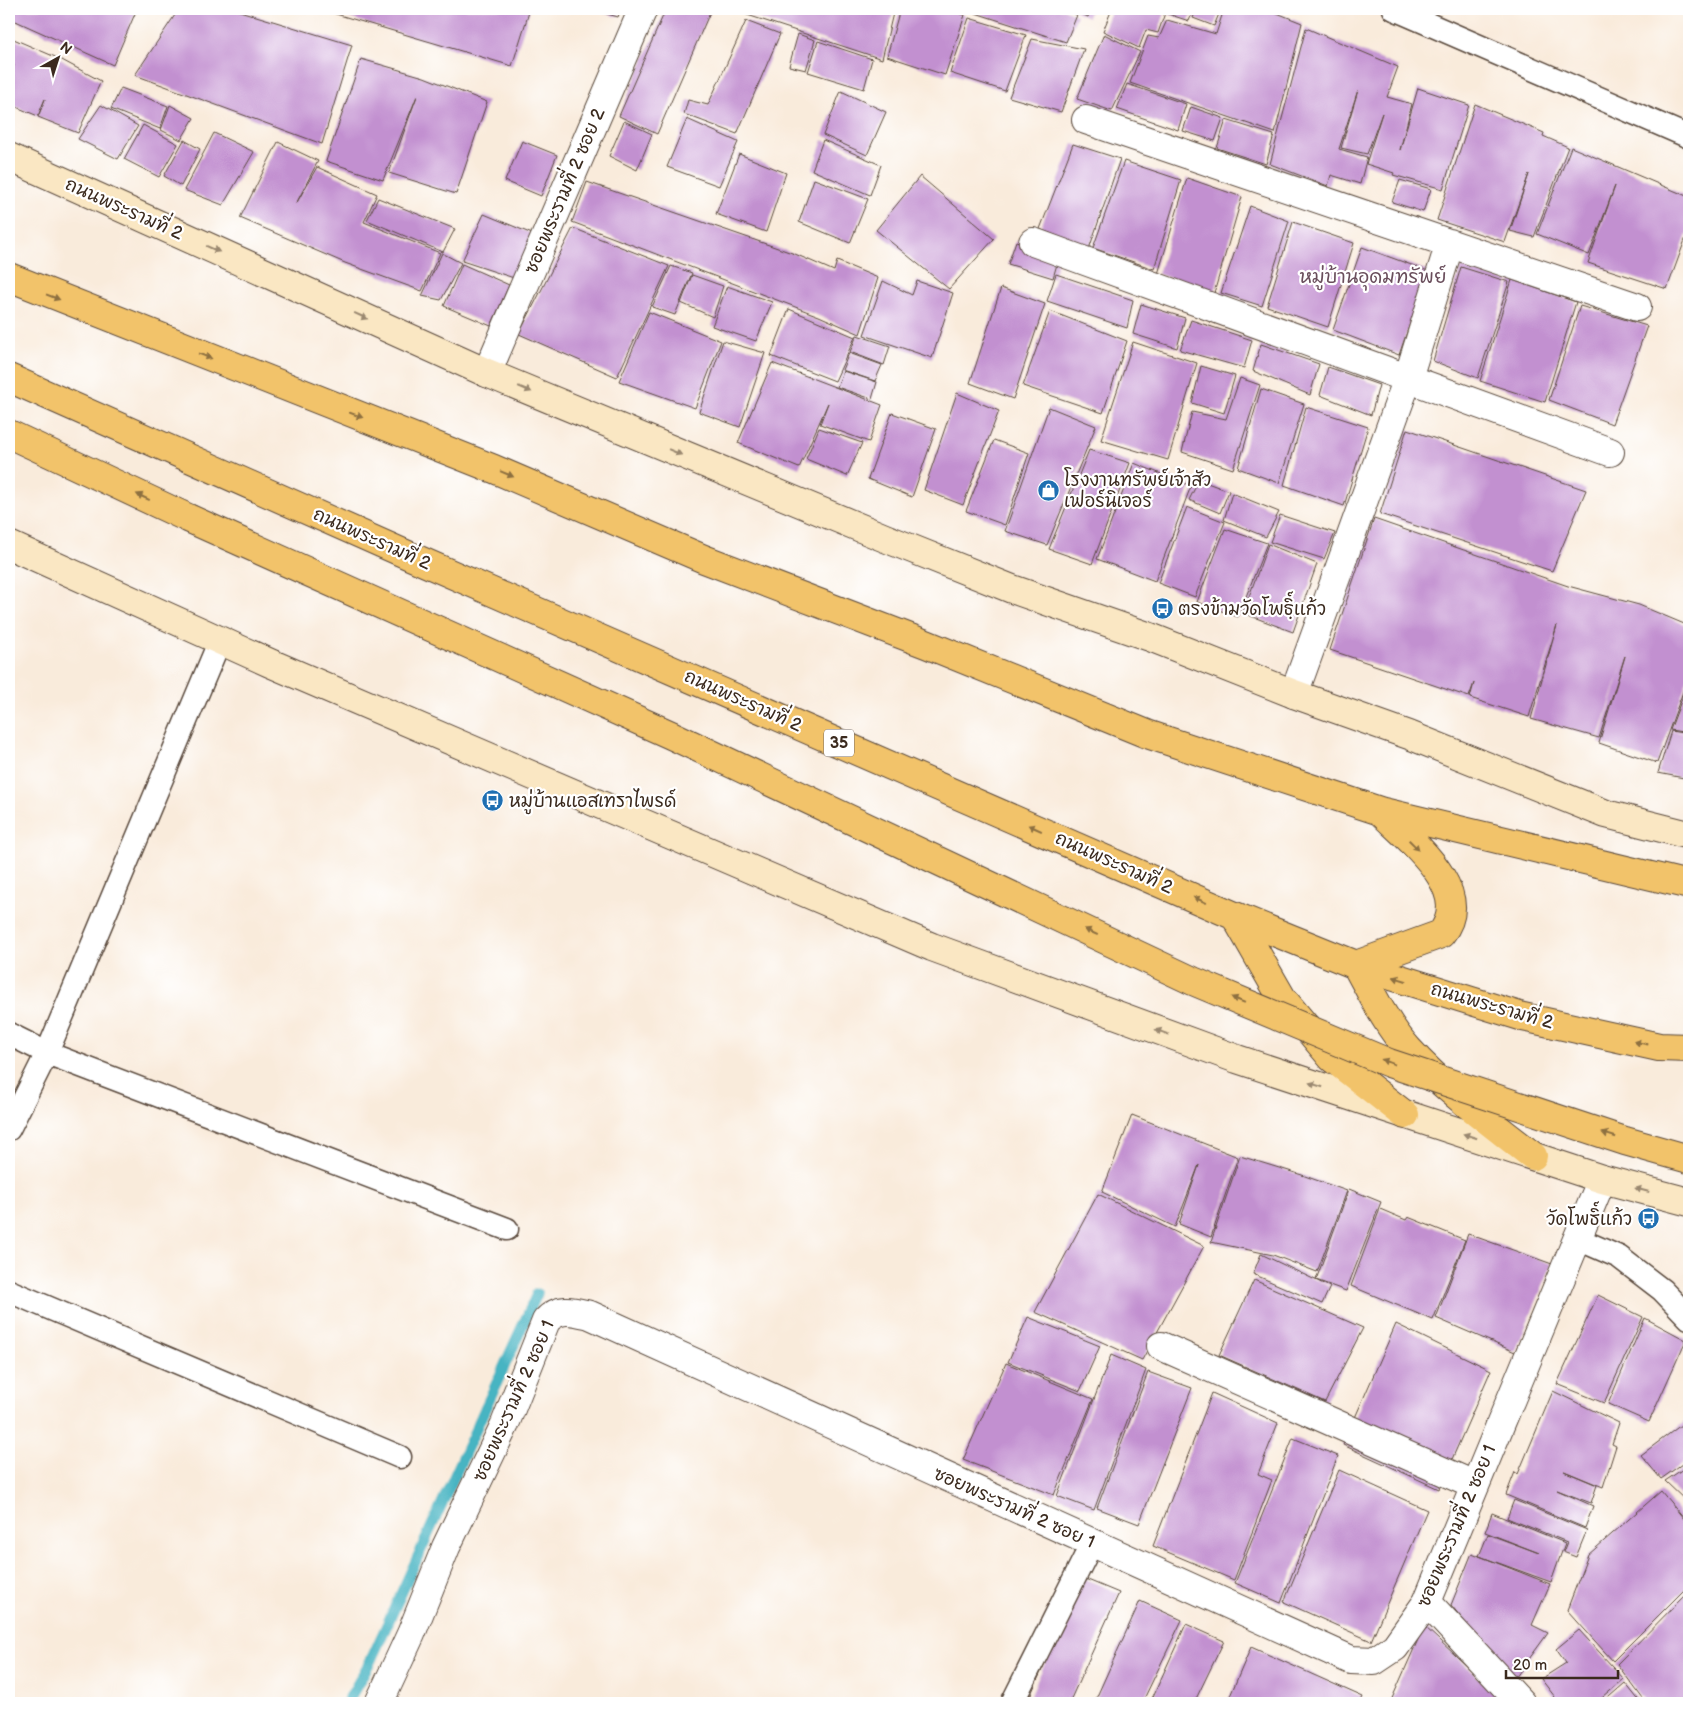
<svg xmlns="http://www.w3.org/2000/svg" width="1698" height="1712" viewBox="0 0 1698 1712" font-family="'Balsamiq Sans','Playpen Sans Thai',sans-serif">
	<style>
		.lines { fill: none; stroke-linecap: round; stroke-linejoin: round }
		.stream { stroke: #46b4c2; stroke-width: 11 }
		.building { fill: #c290d0 }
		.lane-casing { stroke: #58473a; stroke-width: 25 }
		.street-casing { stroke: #58473a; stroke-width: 30 }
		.secondary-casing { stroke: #58473a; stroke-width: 30 }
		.primary-casing { stroke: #58473a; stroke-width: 30 }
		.lane { stroke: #fff; stroke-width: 22 }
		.street { stroke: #fff; stroke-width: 28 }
		.secondary { stroke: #fae7c3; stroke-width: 28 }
		.primary { stroke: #f2c36a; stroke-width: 28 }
		.primary-bridge-casing { stroke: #58473a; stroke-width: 30; stroke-linecap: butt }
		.primary-bridge { stroke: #f2c36a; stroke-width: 28 }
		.oneway { fill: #9a8870 }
		.oneway2 { fill: #8d6f40 }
		.labels { text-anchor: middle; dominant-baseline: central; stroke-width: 4.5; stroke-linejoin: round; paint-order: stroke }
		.shield { fill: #fff; stroke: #766a62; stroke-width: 1 }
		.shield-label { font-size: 16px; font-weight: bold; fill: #3b2a1e }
		.street-label { font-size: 18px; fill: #3b2a1e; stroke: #fff }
		.poi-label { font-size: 18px; fill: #3b2a1e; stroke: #fff; text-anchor: start }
		.neighbourhood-label { font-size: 19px; fill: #6a4e5c; stroke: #fff }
	</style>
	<rect width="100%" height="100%" fill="#fff"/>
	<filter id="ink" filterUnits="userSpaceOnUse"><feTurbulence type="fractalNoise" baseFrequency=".02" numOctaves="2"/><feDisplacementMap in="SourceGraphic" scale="10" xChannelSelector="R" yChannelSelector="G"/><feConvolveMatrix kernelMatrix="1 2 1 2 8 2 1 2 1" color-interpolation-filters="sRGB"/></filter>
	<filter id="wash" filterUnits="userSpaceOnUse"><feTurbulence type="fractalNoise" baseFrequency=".0096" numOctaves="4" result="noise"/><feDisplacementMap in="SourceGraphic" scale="20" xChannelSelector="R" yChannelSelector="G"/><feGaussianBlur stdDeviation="1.12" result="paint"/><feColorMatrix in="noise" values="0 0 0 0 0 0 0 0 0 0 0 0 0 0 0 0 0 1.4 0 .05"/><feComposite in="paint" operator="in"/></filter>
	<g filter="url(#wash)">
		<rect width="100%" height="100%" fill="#f9ebdb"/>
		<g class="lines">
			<path class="stream" d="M347 1703 371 1660 537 1294"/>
		</g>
		<g id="blocks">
			<path class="building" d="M9 9H137L113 65 9 18Z
				M179 9H233L352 45 322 144 135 75Z
				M319 9H530L512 66Z
				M589 9H621L618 17Z
				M666 9H702L710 12 657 134 619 116Z
				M729 9H894L882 59Z
				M900 9H943L965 15 945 75 887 56Z
				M963 9H1064L1077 15 1066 42Z
				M1071 9H1091L1088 17Z
				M1112 9H1194L1189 21 1165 13 1158 33 1146 30 1139 48 1103 31Z
				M1197 9H1221L1214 26 1193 18Z
				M1224 9H1267L1302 23 1275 133 1130 83 1148 36 1159 38 1167 20 1216 34Z
				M969 18 1026 35 1005 91 950 73Z
				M746 21 780 34 737 134 684 114 688 100 708 105Z
				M1306 28 1398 67 1387 97 1412 104 1400 150 1418 88 1469 105 1443 189 1393 175 1394 173 1366 164 1382 113 1367 154 1341 148 1358 90 1339 149 1367 157 1360 184 1331 175 1328 186 1270 164Z
				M798 34 815 40 806 70 789 66Z
				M1104 34 1140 52 1112 111 1077 99Z
				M9 37 60 59 101 81 78 133 38 117 45 99 38 116 9 104V78L14 65 9 76Z
				M1032 39 1084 49 1061 112 1009 97Z
				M818 41 872 59 864 89 808 72Z
				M361 59 424 77 487 102 456 194 389 173 417 96 383 180 326 161Z
				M1127 84 1186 104 1178 130 1117 109Z
				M121 88 168 106 160 129 111 109Z
				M841 91 886 112 867 155 823 135Z
				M1475 104 1544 133 1543 136 1568 147 1534 237 1510 231 1529 174 1505 242 1437 220Z
				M101 105 138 126 118 159 78 139Z
				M170 105 194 118 181 140 161 130Z
				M1191 107 1223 118 1215 141 1183 131Z
				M687 119 738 142 719 186 667 167Z
				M1226 120 1274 135 1266 164 1217 148Z
				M624 121 652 134 637 170 609 156Z
				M143 125 178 144 159 177 124 159Z
				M214 133 254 152 223 205 184 190Z
				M184 140 200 149 181 186 164 176Z
				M823 140 881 165 870 195 812 170Z
				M522 141 557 155 541 196 505 181Z
				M278 142 318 161 296 204 317 167 377 194 364 222 440 253 422 291 345 263 240 218Z
				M1073 144 1120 159 1089 249 1040 229Z
				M1571 147 1689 197V229L1667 289 1588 263 1615 186 1589 255 1537 234Z
				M739 154 786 173 766 232 716 214Z
				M1124 161 1181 180 1154 269 1093 248Z
				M920 176 994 239 949 289 876 230Z
				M1187 178 1242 197 1214 293 1158 274Z
				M814 179 868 199 850 243 799 222Z
				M1400 180 1431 189 1423 212 1392 202Z
				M587 182 795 254 834 271 837 261 878 278 860 334 819 316 572 222Z
				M378 198 455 229 443 252 367 220Z
				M1250 206 1289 221 1262 306 1221 293Z
				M484 214 537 236 517 279 462 261Z
				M1293 222 1354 243 1328 327 1267 306Z
				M573 228 669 266 617 377 519 334Z
				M1016 241 1059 257 1053 278 1008 264Z
				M1362 247 1428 271 1399 355 1333 330Z
				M442 253 461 263 441 300 422 296Z
				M462 264 509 285 491 326 444 306Z
				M671 266 692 273 675 315 652 307Z
				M1461 267 1509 282 1478 378 1433 361Z
				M1056 274 1133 300 1127 328 1047 301Z
				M692 275 723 286 713 317 681 303Z
				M1512 280 1576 302 1545 402 1480 381Z
				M883 281 912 295 917 281 953 293 932 358 864 335Z
				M727 286 772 302 756 341 712 326Z
				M1001 288 1045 304 1013 399 970 383Z
				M1141 304 1185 318 1177 348 1133 334Z
				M1580 306 1647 326 1612 424 1549 400Z
				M789 309 855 337 835 381 771 356Z
				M1050 311 1127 341 1103 413 1023 386Z
				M649 312 721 341 695 408 619 381Z
				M1191 320 1252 340 1244 368 1180 350Z
				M857 335 890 346 884 365 850 352Z
				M723 341 765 353 740 427 699 412Z
				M1133 342 1197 363 1168 460 1101 440Z
				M1261 344 1319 364 1310 395 1253 371Z
				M849 353 882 365 875 381 842 370Z
				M772 363 882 405 869 442 820 424 828 403 799 468 738 443Z
				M1201 366 1235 376 1224 413 1192 403Z
				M1328 367 1379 385 1371 415 1320 395Z
				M843 371 877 382 872 399 837 387Z
				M1240 378 1260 385 1233 469 1182 452 1192 412 1226 419Z
				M1261 389 1304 404 1279 483 1238 468Z
				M957 393 999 411 963 505 924 490Z
				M1049 407 1096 426 1047 545 1005 531Z
				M1306 407 1368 427 1344 506 1284 485Z
				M892 413 936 429 912 497 868 479Z
				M819 428 862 443 847 476 806 459Z
				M1407 429 1586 490 1552 571 1380 514Z
				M994 440 1029 453 1005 525 966 511Z
				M1089 450 1130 463 1092 564 1049 549Z
				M1134 463 1191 486 1155 581 1097 559Z
				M1199 480 1229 491 1220 513 1189 500Z
				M1232 493 1279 512 1266 537 1224 520Z
				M1187 507 1225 522 1195 597 1158 583Z
				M1280 515 1335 533 1324 559 1270 542Z
				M1374 519 1568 586 1639 605 1689 626V675L1657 763 1599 743 1625 656 1599 738 1531 719 1557 625 1529 717 1470 698 1474 683 1469 697 1330 650Z
				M1225 529 1267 543 1238 617 1197 602Z
				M1268 544 1317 564 1293 632 1243 613Z
				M1689 680V733L1670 730Z
				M1671 731 1689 734V779L1658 773Z
				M1132 1115 1238 1157 1211 1237 1179 1224 1199 1165 1175 1227 1102 1192Z
				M1240 1156 1302 1175 1347 1191 1317 1272 1273 1255 1211 1242Z
				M1349 1189 1381 1202 1346 1291 1316 1280Z
				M1098 1194 1204 1246 1142 1360 1035 1312Z
				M1380 1209 1406 1220 1408 1217 1465 1240 1433 1320 1351 1286Z
				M1468 1234 1552 1264 1515 1352 1436 1318Z
				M1261 1254 1330 1287 1322 1304 1253 1274Z
				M1254 1280 1363 1328 1325 1402 1219 1355Z
				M1598 1295 1643 1317 1604 1403 1557 1384Z
				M1028 1317 1100 1346 1080 1391 1008 1362Z
				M1645 1318 1686 1340 1649 1422 1608 1404Z
				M1396 1324 1491 1370 1439 1489 1343 1445Z
				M1111 1355 1146 1370 1094 1510 1057 1496Z
				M1006 1363 1093 1399 1054 1495 963 1460Z
				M1148 1372 1192 1388 1139 1524 1097 1508Z
				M1553 1391 1619 1423 1612 1444 1616 1446 1603 1487 1564 1471 1597 1485 1591 1503 1557 1490 1593 1506 1585 1528 1506 1495 1515 1472 1518 1474Z
				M1212 1393 1278 1423 1258 1474 1272 1480 1234 1580 1153 1546Z
				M1689 1419V1459L1661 1479 1641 1455Z
				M1293 1438 1338 1456 1281 1603 1235 1583Z
				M1689 1465V1500L1687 1502 1665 1481Z
				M1339 1470 1427 1510 1371 1641 1284 1602Z
				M1661 1491 1689 1525V1585L1613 1661 1567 1610 1588 1555Z
				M1514 1500 1587 1530 1576 1557 1563 1552 1567 1542 1507 1518Z
				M1492 1513 1565 1543 1551 1582 1479 1556 1488 1534 1539 1553 1485 1532Z
				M1472 1553 1550 1584 1532 1625 1548 1633 1513 1681 1451 1605Z
				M1083 1578 1119 1593 1069 1703H1027Z
				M1689 1591V1703H1646L1617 1664Z
				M1140 1601 1182 1620 1142 1703H1094Z
				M1186 1624 1224 1641 1194 1703H1150Z
				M1424 1626 1502 1699 1500 1703H1390Z
				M1579 1630 1624 1679 1596 1703H1547L1555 1697 1541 1679 1566 1663 1556 1649Z
				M1251 1647 1363 1697 1360 1703H1227Z
				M1625 1683 1641 1703H1602Z"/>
		</g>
	</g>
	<g filter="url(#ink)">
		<use href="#blocks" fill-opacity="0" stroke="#58473a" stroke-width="1"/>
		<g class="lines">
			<defs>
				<path id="lane" d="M1394 9 1689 137
					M9 1034 47 1053 507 1229
					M9 1129 47 1053 220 640
					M1578 1239 1619 1257 1662 1290 1689 1318
					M9 1291 400 1457
					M1012 1703 1092 1543"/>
				<path id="street" d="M1086 120 1637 307
					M1033 242 1610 452
					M487 373 643 9
					M1294 694 1408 378 1450 243
					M1161 1346 1474 1485
					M1427 1602 1521 1703
					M379 1703 411 1634 446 1547 505 1424 546 1321C559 1306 574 1311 590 1315L1351 1660 1374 1661 1395 1647 1427 1602 1602 1179"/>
				<path id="secondary" d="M9 157 487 373 885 538 1012 589 1150 637 1294 694 1409 735 1606 814 1689 835
					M9 545 270 663 932 947 1237 1059 1602 1179 1689 1202"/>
				<path id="primary" d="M9 277 494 469 704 559 926 644 1147 734 1380 811 1689 885
					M9 378 410 556 1235 916 1356 965 1523 1017 1659 1047 1689 1048
					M9 434 188 518
					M1380 811C1409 840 1476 890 1441 934L1356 965C1372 994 1386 1024 1408 1049 1445 1090 1490 1122 1533 1156
					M1235 916 1282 998 1332 1058 1405 1115"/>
			</defs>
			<use href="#lane" class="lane-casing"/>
			<use href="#street" class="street-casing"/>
			<use href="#secondary" class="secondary-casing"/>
			<use href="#primary" class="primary-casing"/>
			<use href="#lane" class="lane"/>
			<use href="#street" class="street"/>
			<use href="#secondary" class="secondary"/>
			<use href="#primary" class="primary"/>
			<defs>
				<path id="primary-bridge" d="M188 518 671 735 1193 981 1389 1063 1625 1141 1689 1159"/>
			</defs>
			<use href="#primary-bridge" class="primary-bridge-casing"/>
			<use href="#primary-bridge" class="primary-bridge"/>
		</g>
		<defs><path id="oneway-solid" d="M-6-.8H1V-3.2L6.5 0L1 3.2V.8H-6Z" transform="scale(1.25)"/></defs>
		<g class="oneway">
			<use href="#oneway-solid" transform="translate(213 249) rotate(24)"/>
			<use href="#oneway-solid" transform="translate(361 316) rotate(24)"/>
			<use href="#oneway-solid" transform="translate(525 389) rotate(23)"/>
			<use href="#oneway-solid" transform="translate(675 452) rotate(23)"/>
			<use href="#oneway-solid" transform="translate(1162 1032) rotate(-160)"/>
			<use href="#oneway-solid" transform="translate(1316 1085) rotate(-162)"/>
			<use href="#oneway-solid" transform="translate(1470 1136) rotate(-162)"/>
			<use href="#oneway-solid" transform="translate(1642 1190) rotate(-165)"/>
		</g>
		<g class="oneway2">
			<use href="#oneway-solid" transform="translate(53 297) rotate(21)"/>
			<use href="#oneway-solid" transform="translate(205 356) rotate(21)"/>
			<use href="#oneway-solid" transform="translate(356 415) rotate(21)"/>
			<use href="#oneway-solid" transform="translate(507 474) rotate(23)"/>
			<use href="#oneway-solid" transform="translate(143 497) rotate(-155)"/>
			<use href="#oneway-solid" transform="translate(1035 828) rotate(-156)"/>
			<use href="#oneway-solid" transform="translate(1414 845) rotate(45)"/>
			<use href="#oneway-solid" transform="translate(1200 900) rotate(-156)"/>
			<use href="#oneway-solid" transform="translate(1091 932) rotate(-155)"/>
			<use href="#oneway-solid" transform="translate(1400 979) rotate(-163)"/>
			<use href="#oneway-solid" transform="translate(1238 1000) rotate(-157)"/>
			<use href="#oneway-solid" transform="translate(1641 1043) rotate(-168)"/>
			<use href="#oneway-solid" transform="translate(1388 1062) rotate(-159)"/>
			<use href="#oneway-solid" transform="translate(1609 1135) rotate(-162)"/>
		</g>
	</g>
	<defs>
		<symbol id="shop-disc" viewBox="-11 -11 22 22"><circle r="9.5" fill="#1f6fb2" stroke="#fff"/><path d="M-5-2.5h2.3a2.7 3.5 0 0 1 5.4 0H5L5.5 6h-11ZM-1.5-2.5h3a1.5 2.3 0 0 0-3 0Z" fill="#fff"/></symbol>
		<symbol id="bus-disc" viewBox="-11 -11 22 22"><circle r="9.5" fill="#1f6fb2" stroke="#fff"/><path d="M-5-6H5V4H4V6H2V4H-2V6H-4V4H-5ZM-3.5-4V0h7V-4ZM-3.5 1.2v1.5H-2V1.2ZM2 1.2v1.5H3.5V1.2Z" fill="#fff"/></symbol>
	</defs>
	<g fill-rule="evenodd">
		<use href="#shop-disc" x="1036" y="478" width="25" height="25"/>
		<use href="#bus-disc" x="1150" y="596" width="25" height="25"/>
		<use href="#bus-disc" x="480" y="788" width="25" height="25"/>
		<use href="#bus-disc" x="1636" y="1206" width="25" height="25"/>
	</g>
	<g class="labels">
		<rect class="shield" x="824" y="729.5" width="30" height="27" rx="4"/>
		<g class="shield-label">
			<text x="839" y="743">35</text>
		</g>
		<g class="street-label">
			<text transform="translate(565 191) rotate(-67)">ซอยพระรามที่ 2 ซอย 2</text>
			<text transform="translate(124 209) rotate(24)">ถนนพระรามที่ 2</text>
			<text transform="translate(372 539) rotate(24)">ถนนพระรามที่ 2</text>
			<text transform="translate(743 701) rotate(24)">ถนนพระรามที่ 2</text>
			<text transform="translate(1114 863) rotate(24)">ถนนพระรามที่ 2</text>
			<text transform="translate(1492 1006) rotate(16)">ถนนพระรามที่ 2</text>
			<text transform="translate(514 1401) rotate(-66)">ซอยพระรามที่ 2 ซอย 1</text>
			<text transform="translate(1014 1508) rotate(24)">ซอยพระรามที่ 2 ซอย 1</text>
			<text transform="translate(1457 1526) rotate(-67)">ซอยพระรามที่ 2 ซอย 1</text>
		</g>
		<g class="poi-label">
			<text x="1064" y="480">โรงงานทรัพย์เจ้าสัว<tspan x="1064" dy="21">เฟอร์นิเจอร์</tspan></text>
			<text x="1178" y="609">ตรงข้ามวัดโพธฺิ์แก้ว</text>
			<text x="509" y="801">หมู่บ้านแอสเทราไพรด์</text>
			<text x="1632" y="1219" text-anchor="end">วัดโพธิ์แก้ว</text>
		</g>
		<g class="neighbourhood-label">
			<text x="1373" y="277">หมู่บ้านอุดมทรัพย์</text>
		</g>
	</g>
	<rect width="1698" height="1712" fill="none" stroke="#fff" stroke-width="30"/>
	<g transform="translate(58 58) rotate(39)" stroke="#ffffff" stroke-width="4" paint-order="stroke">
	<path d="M0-4L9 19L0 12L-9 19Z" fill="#3b2a1e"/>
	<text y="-8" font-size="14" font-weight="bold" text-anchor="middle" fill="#3b2a1e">N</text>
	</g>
	<path d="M1506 1670v8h112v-8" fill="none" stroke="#3b2a1e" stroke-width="2.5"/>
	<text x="1513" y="1670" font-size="15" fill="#3b2a1e" stroke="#ffffff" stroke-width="4" paint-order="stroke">20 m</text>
</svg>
